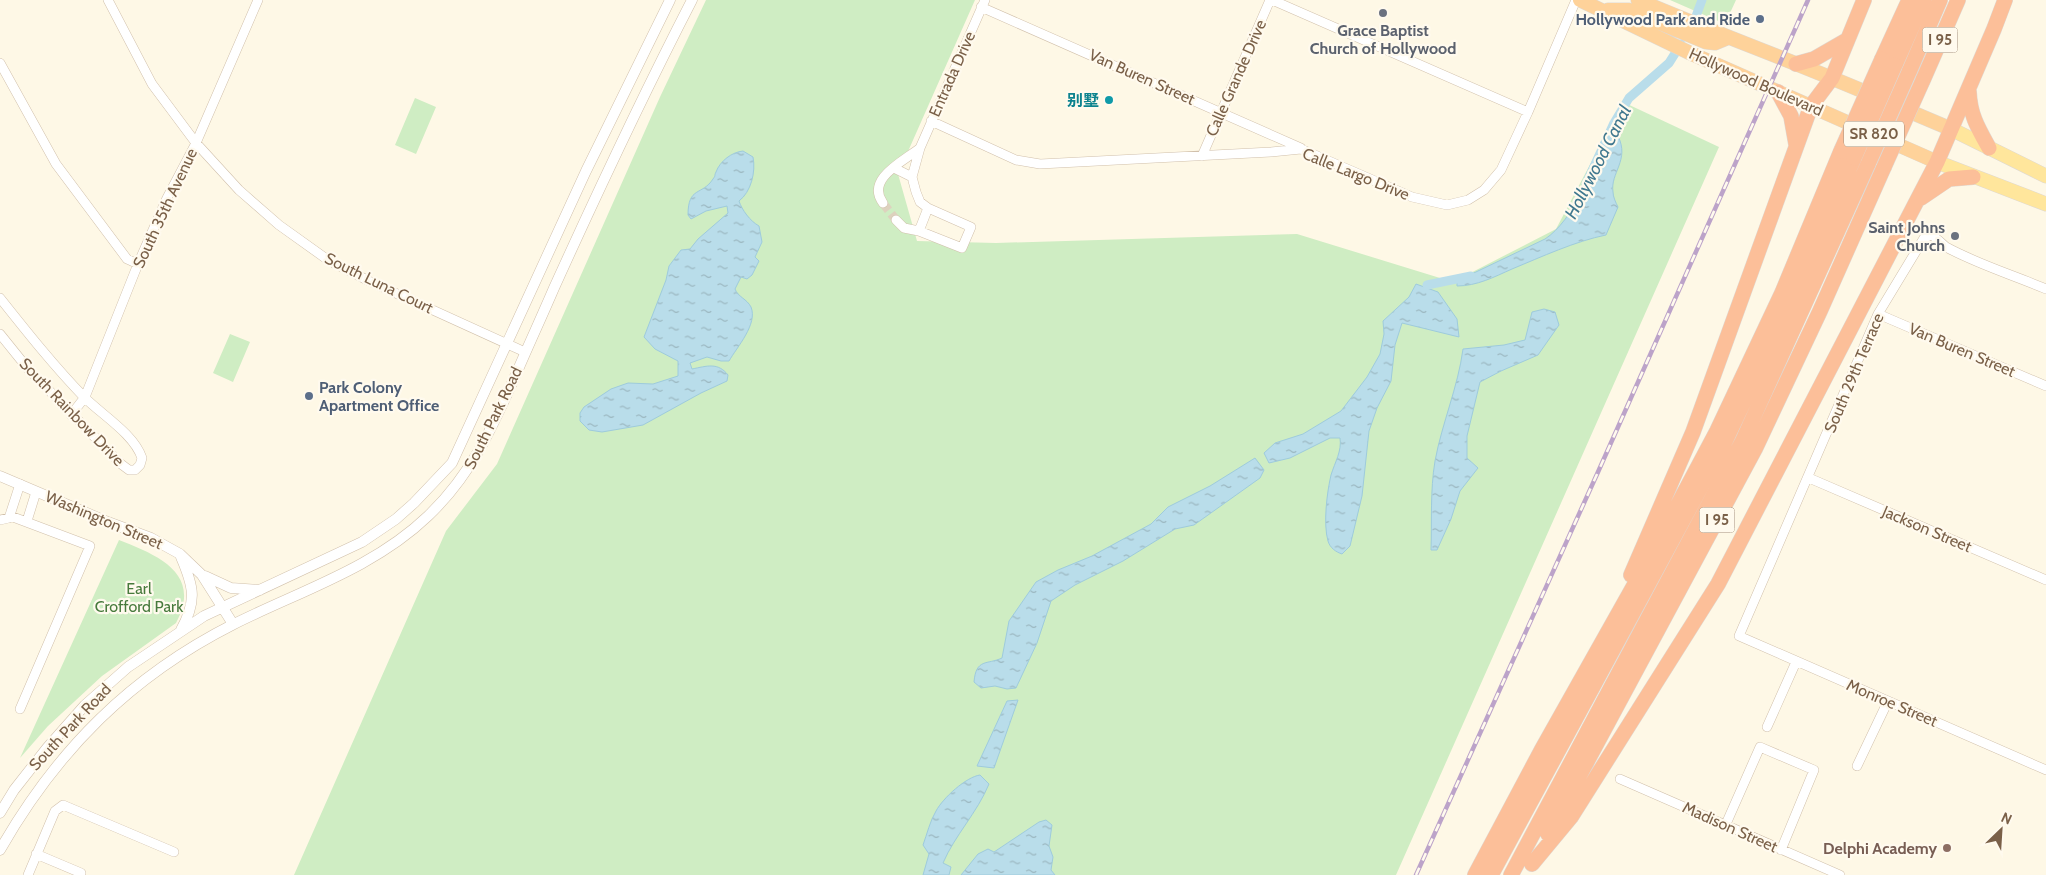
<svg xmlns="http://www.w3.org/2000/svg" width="2046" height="875" viewBox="0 0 2046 875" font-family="Cabin,'Noto Sans SC',sans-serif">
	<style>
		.green { fill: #cfedc3 }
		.water { fill: url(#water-ripples); stroke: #9ecbdc }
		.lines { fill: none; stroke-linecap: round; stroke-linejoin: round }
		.canal { stroke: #b9ddea; stroke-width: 9 }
		.minor-tunnel { stroke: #ddd2be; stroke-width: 9; stroke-dasharray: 9 4.5; stroke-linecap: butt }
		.minor-casing { stroke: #d1c0ab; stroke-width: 10 }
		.tertiary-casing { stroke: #d1c0ab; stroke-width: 11 }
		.primary-casing { stroke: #dfd9d3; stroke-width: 15 }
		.trunk-casing { stroke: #dfd9d3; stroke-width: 15 }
		.motorway-casing { stroke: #dfd9d3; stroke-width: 16 }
		.minor { stroke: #fff; stroke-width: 9 }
		.tertiary { stroke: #fff; stroke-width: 10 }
		.primary { stroke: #ffe69c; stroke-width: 14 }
		.trunk { stroke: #fed29a; stroke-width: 14 }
		.motorway { stroke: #fcbf99; stroke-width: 15 }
		.rail-casing { stroke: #bca3c9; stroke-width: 4.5 }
		.rail { stroke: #fffaee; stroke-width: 2.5; stroke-dasharray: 8; stroke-linecap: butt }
		.motorway-bridge-casing { stroke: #dfd9d3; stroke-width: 16; stroke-linecap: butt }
		.motorway-bridge { stroke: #fcbf99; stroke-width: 15 }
		.worship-dot { fill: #6b7280; stroke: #fffaee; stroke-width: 2 }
		.service-dot { fill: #5c6f8a; stroke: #fffaee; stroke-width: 2 }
		.culture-dot { fill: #0f9aa8; stroke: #fffaee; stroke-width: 2 }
		.education-dot { fill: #8d6e63; stroke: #fffaee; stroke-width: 2 }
		.labels { text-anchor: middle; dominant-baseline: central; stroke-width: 4.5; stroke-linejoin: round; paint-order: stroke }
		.shield { fill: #fffaee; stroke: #a28e7a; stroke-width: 1 }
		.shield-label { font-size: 15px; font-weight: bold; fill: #7a6048 }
		.service-label { font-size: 16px; font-weight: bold; fill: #4e5e75; stroke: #fffaee; text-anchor: end }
		.worship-label { font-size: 16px; font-weight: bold; fill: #5b616d; stroke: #fffaee }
		.street-label { font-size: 16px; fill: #7a6048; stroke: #fffaee }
		.culture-label { font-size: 16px; font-weight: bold; fill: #0d838f; stroke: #fffaee; text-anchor: end }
		.park-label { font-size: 16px; fill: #477a3c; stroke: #fffaee }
		.education-label { font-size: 16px; font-weight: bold; fill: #785e54; stroke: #fffaee; text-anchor: end }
		.water-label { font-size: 18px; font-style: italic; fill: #40788f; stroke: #fffaee }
	</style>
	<defs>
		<pattern id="water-ripples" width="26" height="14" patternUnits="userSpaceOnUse" patternTransform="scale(1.25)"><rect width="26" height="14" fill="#b9ddea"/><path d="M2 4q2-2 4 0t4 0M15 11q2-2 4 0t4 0" fill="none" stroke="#9bb7c0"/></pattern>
	</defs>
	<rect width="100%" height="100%" fill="#fef8e6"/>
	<path class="green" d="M706 0H975L898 174 917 241 996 243 1297 234 1453 282 1556 229 1623 102 1719 147 1396 875H294L446 531 497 464 660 97Z
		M1670 0H1736L1725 24Z
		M415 98 436 107 416 154 395 145Z
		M230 334 250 342 233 382 213 373Z
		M119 540C157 555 203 573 176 623L102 676 48 726 20 758Z"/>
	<path class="water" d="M1611 136H1618C1630 160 1610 173 1613 192 1613 197 1616 203 1618 207L1606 235C1576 241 1541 257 1512 269 1494 277 1477 286 1457 286V281L1545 239C1573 221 1595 166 1611 136Z
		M743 151 753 157C756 172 751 192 739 201 742 210 750 221 759 226L762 242 755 257 759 261 752 275 747 279 741 277 735 289C738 297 747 299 751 307 758 324 737 347 729 361H721L707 357 690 363 692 369C707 366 718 362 728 375L727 381 701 393 643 425 602 432 589 430 580 421V413L584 407 611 389 628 383 653 384 678 376V361L655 349 644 337 666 280 669 266 681 250 690 249 698 239 728 213 727 206 706 211 691 219 688 215C688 186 702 196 713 179 716 175 714 176 716 172 720 161 732 152 743 151Z
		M1416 284 1438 292 1457 319 1459 337 1402 323 1395 345 1391 381 1377 408 1369 431 1362 496 1350 546 1342 554C1336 552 1330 548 1328 541 1323 524 1327 492 1331 475 1335 462 1342 451 1340 438H1330L1290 458 1269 463 1264 453 1275 443 1303 434 1341 411 1367 377 1380 354 1384 334 1383 321 1409 297Z
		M1544 309 1555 312 1559 325 1538 355 1501 371 1480 382 1467 436V458L1478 468 1460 491 1451 519 1437 550H1431C1432 521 1430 491 1435 461 1442 423 1458 387 1463 349L1504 345 1525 340 1532 312Z
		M1255 458 1264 470 1260 478 1194 525 1175 529 1123 561 1075 585 1051 601 1037 643 1016 688 1007 689 995 686 981 688 974 682C976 658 987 665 1002 658L1009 621 1036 582 1058 570 1092 556 1151 524 1168 507 1210 486Z
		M1018 700 994 768 977 766 1007 701Z
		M980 775 989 784C977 813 955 835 943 863L951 867 949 875H923L929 854 923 845C927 834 930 821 936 811 943 798 966 777 980 775Z
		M1046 820 1052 825 1049 846 1053 857 1051 870 1055 875H961L978 854 988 849 994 852 1039 822Z"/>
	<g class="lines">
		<path class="canal" d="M1692 27 1702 0
			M1586 184 1614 123 1629 98 1669 63 1681 44
			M1427 285 1471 276"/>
		<path class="minor-tunnel" d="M883 203 896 220"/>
		<defs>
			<path id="minor" d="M108 0 152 84 196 143 239 190 279 225 328 260 369 281 525 352
				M1272 0 1528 112
				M981 7 1301 148
				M0 63 56 164 127 259 138 264
				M931 121 1016 160 1040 164 1271 152 1301 149 1412 197 1447 205 1468 200 1484 190 1501 170 1528 112 1576 0
				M1202 156 1270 0
				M894 168 912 177
				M883 203C865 179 904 161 920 148
				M928 208 920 202 916 192 912 177 920 148 985 0
				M896 220 904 228 919 231 962 248 971 227 928 208 919 231
				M2046 289C2013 275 1977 264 1946 247 1941 243 1937 238 1931 235L1924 238 1878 314 1739 636 2046 770
				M0 298C27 332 54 366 84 397 102 415 134 434 142 458L140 465 135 470H129L121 464 29 370 0 334
				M1878 314 2046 386
				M71 415 85 397 138 264 167 198 196 143 258 0
				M1809 478 2046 580
				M9 518 20 484
				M0 520 13 517 90 546 20 709
				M27 521 36 492
				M1767 727 1796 662
				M1857 766 1888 701
				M1620 779 1840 875
				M1726 824 1760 747 1814 770 1781 850
				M36 854 81 873
				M28 875 55 811 63 805 174 852"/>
			<path id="tertiary" d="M0 476 108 522 151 538 180 554 202 575 233 624
				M205 576 231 588 260 590
				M181 630C197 601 194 587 181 557
				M0 813 14 790 47 748 85 705 128 667 204 616 362 542 396 519 414 503 452 463 586 171 670 0
				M0 850C57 750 131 676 234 624 300 591 374 568 428 516 472 474 493 426 517 372 529 344 542 316 554 288 598 191 643 95 692 0"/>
			<path id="primary" d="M1951 129 2046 176
				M1937 162 2046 204"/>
			<path id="trunk" d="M1580 0 1690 53 1937 162
				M1638 0C1717 34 1798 63 1877 97
				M1608 10H1629L1706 42 1715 43 1727 38
				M1899 107 1951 129"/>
			<path id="motorway" d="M1882 59 1909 0
				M1796 64 1814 59 1847 40
				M1895 65 1924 0
				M1909 72 1940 0
				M1923 80 1958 0
				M1778 92 1791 116 1796 144
				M1969 92C1970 115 1978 128 1989 148
				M1921 198 1949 179 1973 177
				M1631 575 1693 432 1811 106 1832 78 1864 0
				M1548 834 1755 449 1820 311 1884 167
				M1532 864 1571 817 1718 584 1937 162 1994 29 2005 0
				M1475 875 1541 751 1649 559 1717 431 1782 293 1841 151
				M1491 875 1722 448 1800 283 1854 158
				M1511 875 1743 440 1868 164"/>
		</defs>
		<use href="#minor" class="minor-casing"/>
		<use href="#tertiary" class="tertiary-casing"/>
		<use href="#primary" class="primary-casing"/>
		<use href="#trunk" class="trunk-casing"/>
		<use href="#motorway" class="motorway-casing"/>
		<use href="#minor" class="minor"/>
		<use href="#tertiary" class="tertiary"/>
		<use href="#primary" class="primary"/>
		<use href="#trunk" class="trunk"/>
		<use href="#motorway" class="motorway"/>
		<defs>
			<path id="rail" d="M1416 875 1598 472 1808 0"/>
		</defs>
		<use href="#rail" class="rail-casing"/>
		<use href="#rail" class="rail"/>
		<defs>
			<path id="motorway-bridge" d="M1841 151 1882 59
				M1854 158 1895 65
				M1868 164 1909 72
				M1884 167 1923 80"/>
		</defs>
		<use href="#motorway-bridge" class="motorway-bridge-casing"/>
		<use href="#motorway-bridge" class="motorway-bridge"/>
	</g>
	<g class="worship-dot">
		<circle cx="1383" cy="13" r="5"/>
		<circle cx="1955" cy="236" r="5"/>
	</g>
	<g class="service-dot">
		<circle cx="1760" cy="19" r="5"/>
		<circle cx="309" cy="396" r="5"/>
	</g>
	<circle class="culture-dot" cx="1109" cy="100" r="5"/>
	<circle class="education-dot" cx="1947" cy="848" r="5"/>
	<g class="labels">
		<g class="shield">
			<rect x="1922.5" y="27.5" width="35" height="25" rx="4"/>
			<rect x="1844" y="121.5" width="60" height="25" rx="4"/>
			<rect x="1699.5" y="507.5" width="35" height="25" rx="4"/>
		</g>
		<g class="shield-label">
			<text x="1940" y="40">I 95</text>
			<text x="1874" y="134">SR 820</text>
			<text x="1717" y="520">I 95</text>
		</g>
		<g class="service-label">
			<text x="1750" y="19">Hollywood Park and Ride</text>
			<text x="319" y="387" text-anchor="start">Park Colony<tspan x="319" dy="18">Apartment Office</tspan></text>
		</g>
		<g class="worship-label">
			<text x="1383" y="30">Grace Baptist<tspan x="1383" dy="18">Church of Hollywood</tspan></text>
			<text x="1945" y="227" text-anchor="end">Saint Johns<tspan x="1945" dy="18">Church</tspan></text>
		</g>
		<g class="street-label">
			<text transform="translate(952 74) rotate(-66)">Entrada Drive</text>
			<text transform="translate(1142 77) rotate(24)">Van Buren Street</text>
			<text transform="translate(1236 78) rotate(-66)">Calle Grande Drive</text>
			<text transform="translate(1756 82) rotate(24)">Hollywood Boulevard</text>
			<text transform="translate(1356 174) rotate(22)">Calle Largo Drive</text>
			<text transform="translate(165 208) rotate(-65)">South 35th Avenue</text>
			<text transform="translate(379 283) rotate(26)">South Luna Court</text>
			<text transform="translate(1962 350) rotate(23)">Van Buren Street</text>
			<text transform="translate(1854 373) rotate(-67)">South 29th Terrace</text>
			<text transform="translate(72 412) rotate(46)">South Rainbow Drive</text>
			<text transform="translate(493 418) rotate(-64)">South Park Road</text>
			<text transform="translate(104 520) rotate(23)">Washington Street</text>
			<text transform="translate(1927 529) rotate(23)">Jackson Street</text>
			<text transform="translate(1892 703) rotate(23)">Monroe Street</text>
			<text transform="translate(70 727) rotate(-47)">South Park Road</text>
			<text transform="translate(1730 827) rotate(24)">Madison Street</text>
		</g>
		<g class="culture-label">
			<text x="1099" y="100">别墅</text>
		</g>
		<g class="park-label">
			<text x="139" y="588">Earl<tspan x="139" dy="18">Crofford Park</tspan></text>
		</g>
		<g class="education-label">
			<text x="1937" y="848">Delphi Academy</text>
		</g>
		<g class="water-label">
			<text transform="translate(1598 162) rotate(-63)">Hollywood Canal</text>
		</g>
	</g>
	<g transform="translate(2001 830) rotate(25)" stroke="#fffaee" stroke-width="4" paint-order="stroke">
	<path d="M0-4L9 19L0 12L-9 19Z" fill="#7a6048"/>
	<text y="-8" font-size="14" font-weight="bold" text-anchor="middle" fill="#7a6048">N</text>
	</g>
</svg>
